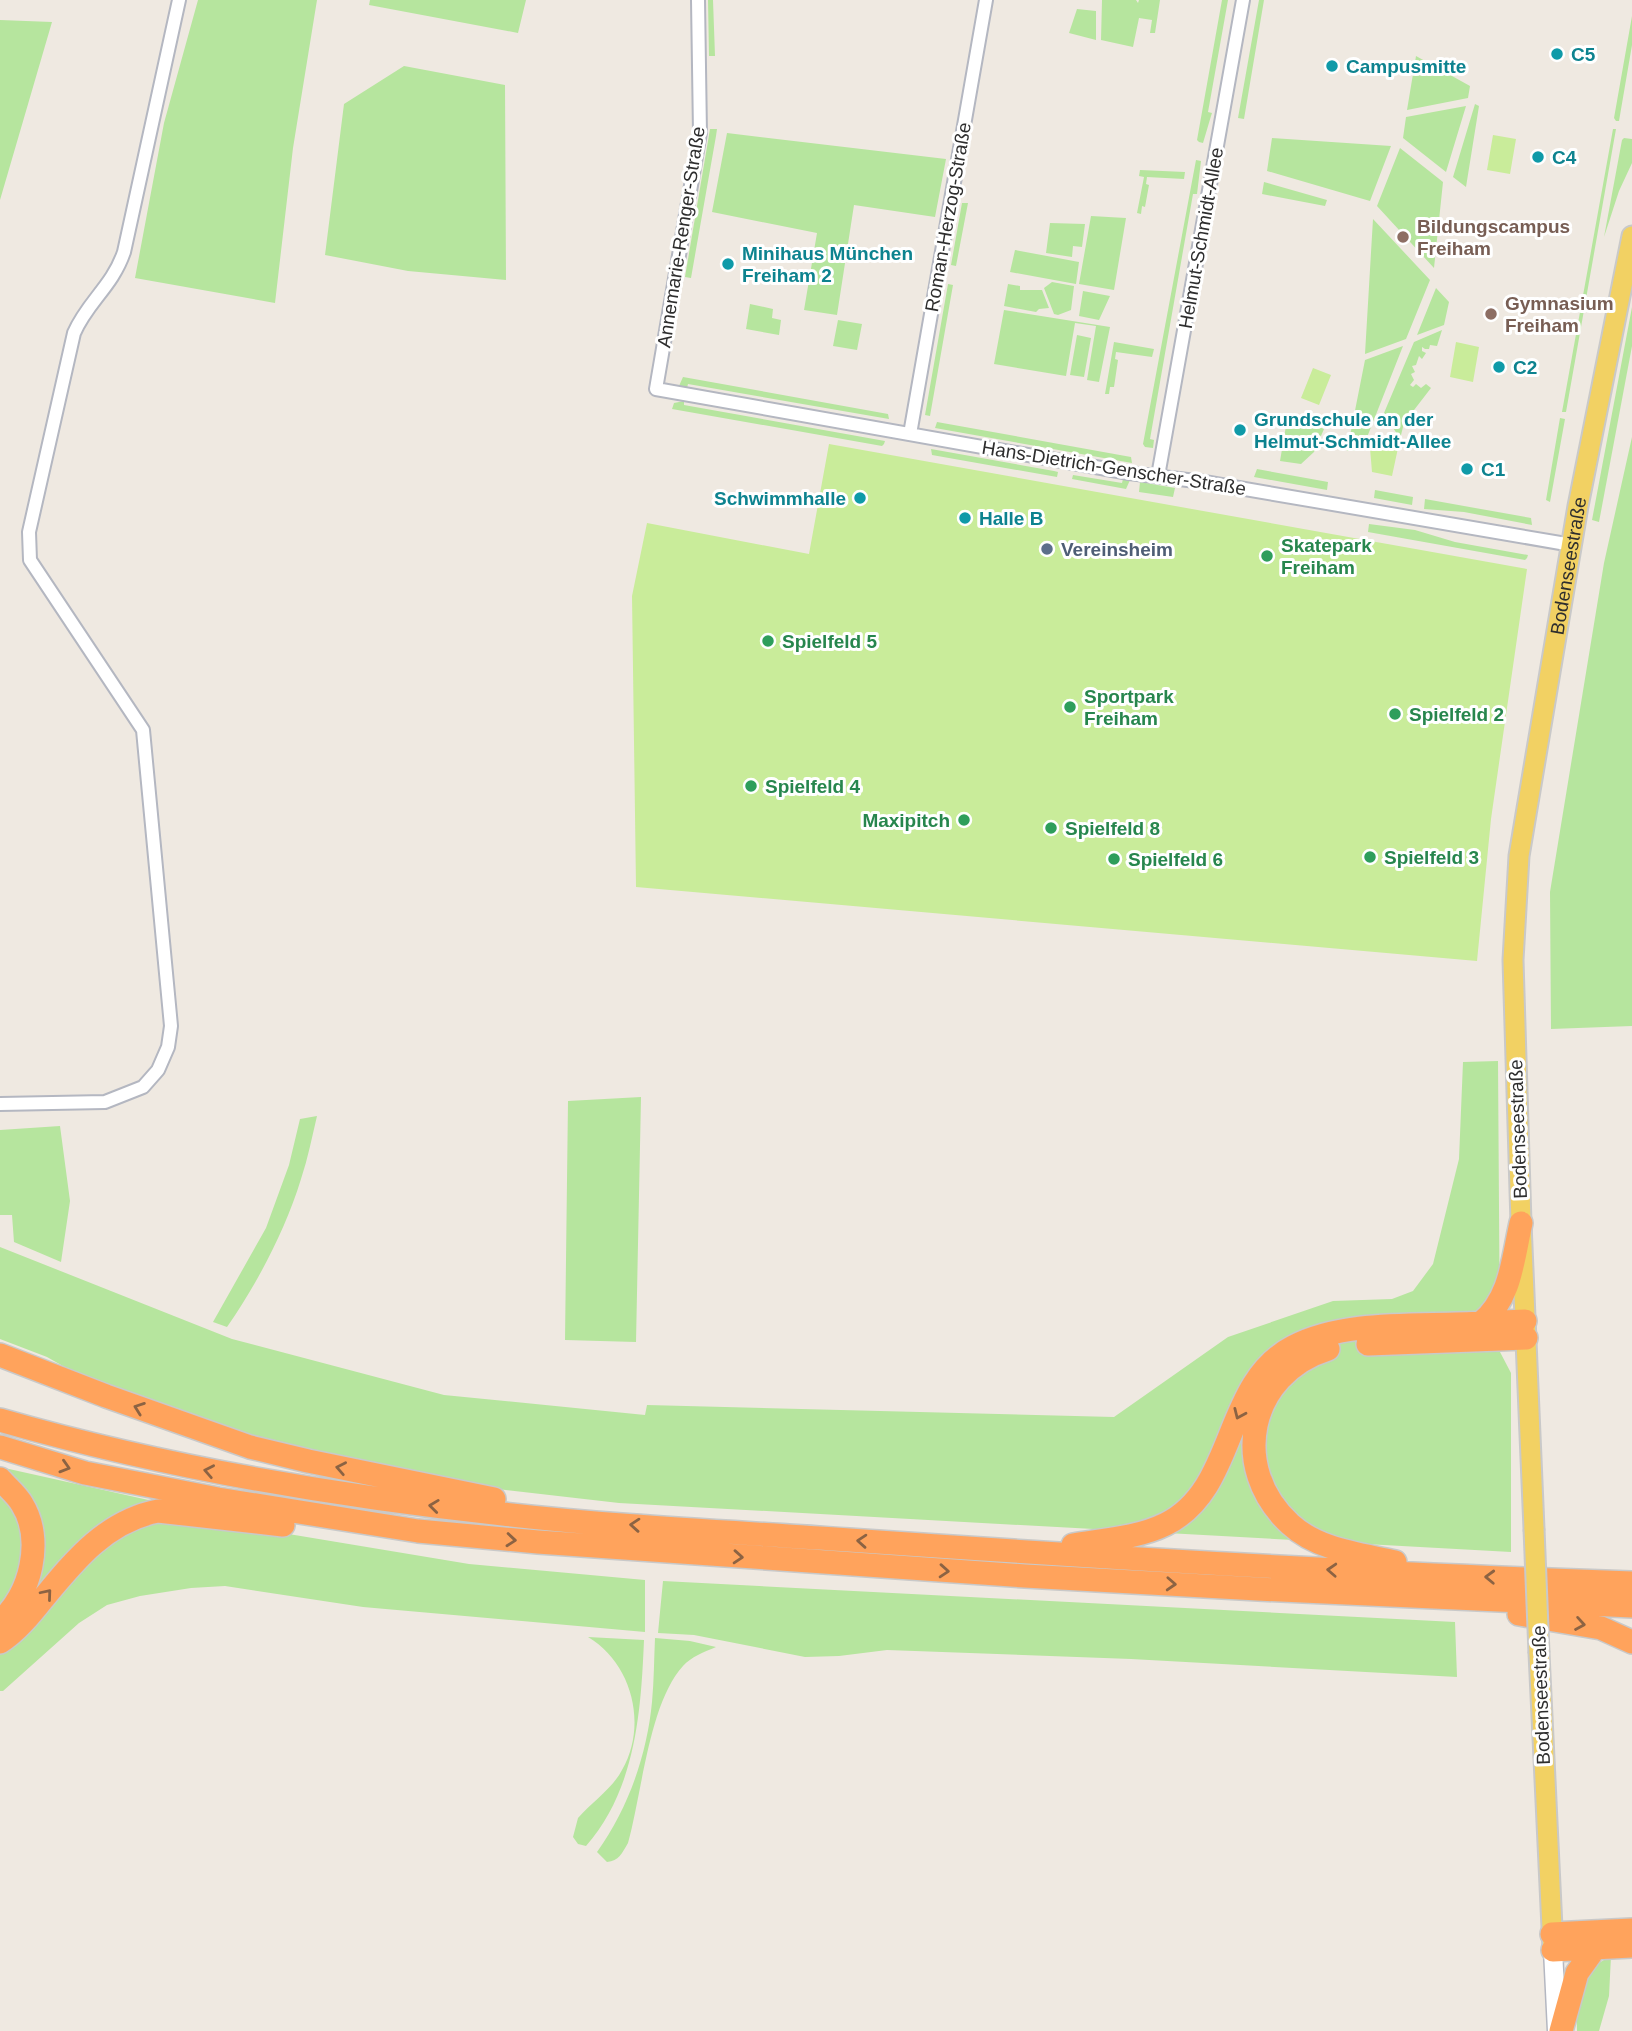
<svg xmlns="http://www.w3.org/2000/svg" width="1632" height="2031" viewBox="0 0 1632 2031" font-family="Helvetica,sans-serif">
	<style>
		.green { fill: #b6e59e }
		.pitch { fill: #c9ec9a }
		.lines { fill: none; stroke-linecap: round; stroke-linejoin: round }
		.street-casing { stroke: #b4b7c1; stroke-width: 16 }
		.secondary-casing { stroke: #b4b7c1; stroke-width: 21 }
		.primary-casing { stroke: #c9c9c9; stroke-width: 23 }
		.highway-casing { stroke: #c9c9c9; stroke-width: 26 }
		.street { stroke: #fff; stroke-width: 12 }
		.secondary { stroke: #fff; stroke-width: 18 }
		.primary { stroke: #f2d163; stroke-width: 19 }
		.highway { stroke: #ffa35c; stroke-width: 23 }
		.primary-bridge-casing { stroke: #c9c9c9; stroke-width: 23; stroke-linecap: butt }
		.primary-bridge { stroke: #f2d163; stroke-width: 19 }
		.oneway { stroke: #8c6343 }
		.culture-dot { fill: #0f9aa8; stroke: #fff; stroke-width: 2.5 }
		.education-dot { fill: #8d6e63; stroke: #fff; stroke-width: 2.5 }
		.service-dot { fill: #5c6f8a; stroke: #fff; stroke-width: 2.5 }
		.leisure-dot { fill: #2e9e5b; stroke: #fff; stroke-width: 2.5 }
		.labels { text-anchor: middle; dominant-baseline: central; stroke-width: 6; stroke-linejoin: round; paint-order: stroke }
		.culture-label { font-size: 19px; font-weight: bold; fill: #0d838f; stroke: #fff; text-anchor: start }
		.street-label { font-size: 19px; fill: #2e2e2e; stroke: #fff }
		.education-label { font-size: 19px; font-weight: bold; fill: #785e54; stroke: #fff; text-anchor: start }
		.leisure-label { font-size: 19px; font-weight: bold; fill: #27864d; stroke: #fff; text-anchor: start }
		.service-label { font-size: 19px; font-weight: bold; fill: #4e5e75; stroke: #fff; text-anchor: start }
	</style>
	<rect width="100%" height="100%" fill="#efe9e1"/>
	<path class="green" d="M198 0H317L293 148 275 303 135 278 164 123Z
		M370 0H526L518 33 369 5Z
		M708 0H713L715 56H709Z
		M1102 0H1136L1138 3 1139 0H1160L1155 33H1150L1152 20 1139 18 1133 47 1101 40Z
		M1222 0H1228L1208 112 1212 113 1211 116 1203 143 1199 142 1197 140Z
		M1259 0H1264L1244 119 1238 118Z
		M1077 9 1096 11V40L1069 33Z
		M1632 16V45L1619 121H1616L1614 118Z
		M0 20 52 22 0 200Z
		M1416 56 1470 86 1468 98 1407 110Z
		M404 66 505 85 506 280 408 271 325 255 344 104Z
		M1475 104 1479 106 1466 187 1453 177Z
		M1466 106 1446 172 1403 138 1406 117Z
		M710 129H717L716 136 691 278 685 277Z
		M1613 129H1616L1566 412H1562Z
		M727 133 946 159 935 217 854 205 837 315 804 310 817 233 712 212Z
		M1272 138 1391 146 1370 201 1267 171Z
		M1624 138 1632 139V163L1619 191 1604 237 1622 140Z
		M1400 148 1443 182 1434 268 1377 206Z
		M1196 160 1201 161 1197 194H1193L1150 439 1154 440 1153 448 1145 447 1143 444Z
		M1140 170 1185 172 1184 179 1147 177 1146 184 1149 185 1145 207 1142 206 1141 214 1137 213 1144 177 1139 176Z
		M1264 182 1327 200 1325 206 1262 194Z
		M962 203H968L956 266 951 265Z
		M1091 216 1126 218 1114 290 1079 284Z
		M1373 219 1430 280 1406 339 1365 354Z
		M1050 223 1085 224 1082 247 1073 246 1072 257 1046 253Z
		M1015 250 1079 262 1076 284 1010 272Z
		M1052 282 1074 286 1071 310 1058 315 1054 314 1044 288Z
		M948 284 953 285 930 416 925 415Z
		M1008 284 1020 286V290H1042L1049 308 1039 309 1036 312 1004 306Z
		M1436 288 1449 302 1444 325 1417 335Z
		M1083 291 1110 296 1099 320 1079 316Z
		M750 304 773 309 772 318 781 320 779 335 746 329Z
		M1632 307V346L1599 522 1592 520Z
		M1004 310 1110 327 1099 382 1087 380 1096 326 1075 323 1066 376 994 364Z
		M838 320 862 324 857 350 833 346Z
		M1442 330 1437 346 1430 345 1429 349H1425L1422 347V351L1426 353 1422 359 1419 356 1416 365 1412 366 1415 372 1411 374 1414 380 1410 385 1413 387 1416 384 1421 388 1426 384 1431 388 1404 423 1400 439 1384 413 1414 342Z
		M1077 335 1091 338 1084 377 1070 375Z
		M1114 342 1154 349 1152 357 1116 352 1115 359 1118 360 1114 387H1110L1109 394H1105Z
		M1403 346 1362 450 1347 451 1365 360Z
		M683 377 888 414 889 419 688 384 687 388 679 386Z
		M684 401V405L885 441 884 444 882 446 672 409 674 403Z
		M1288 414 1324 429 1314 452 1301 464 1280 461Z
		M1560 418 1565 419 1550 502 1546 500Z
		M937 422 1131 457 1132 463 935 428Z
		M1632 437V1026L1551 1029 1550 892 1604 563Z
		M931 449 1054 471 1058 472 1057 477 932 455Z
		M1257 469 1328 482 1327 490 1254 477Z
		M1073 475 1122 483 1123 479 1130 480 1126 489 1072 479Z
		M1140 482 1175 488 1173 497 1139 492Z
		M1375 490 1413 497 1412 505 1374 498Z
		M1425 499 1531 518 1532 525 1464 512 1424 509Z
		M1369 524 1415 530 1455 542 1528 555 1527 558 1525 560 1368 532Z
		M1498 1061 1500 1352 1511 1373V1552L619 1503 446 1483 304 1454 91 1382 47 1357 0 1339V1247L232 1339 444 1395 645 1415 647 1405 1114 1417 1228 1337 1333 1301 1392 1299 1413 1291 1433 1264 1459 1159 1463 1062Z
		M641 1097 636 1342 565 1340 568 1101Z
		M317 1116C312 1137 308 1158 301 1179 285 1231 258 1282 227 1327L213 1322 266 1228 289 1165 300 1119Z
		M60 1126 70 1201 61 1262 14 1242 12 1215H0V1130Z
		M0 1467 162 1503 247 1527 469 1564 645 1580V1632L363 1607 225 1586 191 1588 140 1596 107 1605 79 1623 3 1691H0Z
		M663 1581 1455 1622 1457 1677 1131 1659 887 1650 839 1656 805 1657 694 1635 658 1633Z
		M588 1637 644 1640C641 1711 636 1789 586 1846L578 1844 573 1837 578 1818C592 1802 612 1789 622 1770 648 1725 632 1663 588 1637Z
		M655 1638 690 1641 716 1647C704 1652 691 1657 683 1666 649 1703 642 1793 628 1843 622 1853 619 1861 607 1862L597 1852C628 1809 647 1755 652 1702 654 1681 654 1659 655 1638Z
		M1611 1956 1609 1996 1599 2031H1577L1576 1991 1597 1964Z"/>
	<path class="pitch" d="M1493 135 1516 139 1510 174 1487 170Z
		M1456 342 1479 347 1473 382 1450 377Z
		M1313 368 1331 375 1319 405 1301 398Z
		M829 444 1527 569 1491 819 1477 961 636 887 632 596 647 523 809 554Z
		M1382 445 1398 448 1392 476 1372 472 1370 448Z"/>
	<g class="lines">
		<defs>
			<path id="street" d="M698 0 700 133 656 389 1129 473 1204 482 1572 545
				M910 434 986 0
				M1158 476 1243 0
				M0 1104 105 1102 143 1087 158 1070 168 1047 171 1026 143 730 30 560 29 532 74 333C88 301 112 287 124 252L179 0"/>
			<path id="secondary" d="M1553 1950 1557 2031"/>
			<g id="primary">
				<path id="s1" d="M1534 1529 1521 1223 1513 960 1519 856 1578 506 1632 236"/>
				<path d="M1539 1653 1553 1949"/>
			</g>
			<path id="highway" d="M1481 1323 1525 1321
				M1368 1344 1526 1338
				M1328 1349C1248 1374 1229 1468 1290 1524 1318 1550 1360 1554 1395 1562
				M0 1355 106 1396 250 1447 308 1461 494 1499
				M0 1420C164 1467 333 1496 503 1514 617 1527 733 1532 849 1540 1109 1558 1371 1574 1632 1583
				M0 1447 85 1473 218 1499 418 1531 538 1542 1025 1576 1258 1589 1632 1606
				M0 1479C7 1487 17 1495 22 1504 44 1539 31 1596 0 1621
				M1073 1545C1103 1540 1138 1538 1166 1524 1237 1489 1223 1383 1293 1347 1346 1319 1422 1327 1481 1323 1511 1299 1513 1258 1521 1223
				M1519 1614 1601 1628 1632 1642
				M0 1642C16 1632 30 1615 42 1600 74 1561 106 1521 158 1511L283 1525
				M1552 1934 1632 1930
				M1553 1950 1632 1946
				M1561 2031 1577 1973 1595 1948"/>
		</defs>
		<use href="#street" class="street-casing"/>
		<use href="#secondary" class="secondary-casing"/>
		<use href="#primary" class="primary-casing"/>
		<use href="#highway" class="highway-casing"/>
		<use href="#street" class="street"/>
		<use href="#secondary" class="secondary"/>
		<use href="#primary" class="primary"/>
		<use href="#highway" class="highway"/>
		<defs>
			<path id="primary-bridge" d="M1534 1529 1539 1653"/>
		</defs>
		<use href="#primary-bridge" class="primary-bridge-casing"/>
		<use href="#primary-bridge" class="primary-bridge"/>
	</g>
	<defs><path id="oneway-chevron" d="M-2-3.5L2.5 0L-2 3.5" fill="none" stroke-width="1.6" stroke-linecap="round" stroke-linejoin="round" transform="scale(1.75)"/></defs>
	<g class="oneway">
		<use href="#oneway-chevron" transform="translate(139 1408) rotate(-160)"/>
		<use href="#oneway-chevron" transform="translate(1239 1414) rotate(114)"/>
		<use href="#oneway-chevron" transform="translate(65 1467) rotate(17)"/>
		<use href="#oneway-chevron" transform="translate(341 1468) rotate(-169)"/>
		<use href="#oneway-chevron" transform="translate(209 1471) rotate(-169)"/>
		<use href="#oneway-chevron" transform="translate(434 1506) rotate(-173)"/>
		<use href="#oneway-chevron" transform="translate(635 1525) rotate(-176)"/>
		<use href="#oneway-chevron" transform="translate(511 1540) rotate(5)"/>
		<use href="#oneway-chevron" transform="translate(862 1541) rotate(-176)"/>
		<use href="#oneway-chevron" transform="translate(738 1557) rotate(4)"/>
		<use href="#oneway-chevron" transform="translate(1332 1570) rotate(-177)"/>
		<use href="#oneway-chevron" transform="translate(944 1571) rotate(4)"/>
		<use href="#oneway-chevron" transform="translate(1490 1577) rotate(-178)"/>
		<use href="#oneway-chevron" transform="translate(1171 1584) rotate(3)"/>
		<use href="#oneway-chevron" transform="translate(47 1594) rotate(-50)"/>
		<use href="#oneway-chevron" transform="translate(1580 1624) rotate(10)"/>
	</g>
	<g class="culture-dot">
		<circle cx="1557" cy="54" r="7"/>
		<circle cx="1332" cy="66" r="7"/>
		<circle cx="1538" cy="157" r="7"/>
		<circle cx="728" cy="264" r="7"/>
		<circle cx="1499" cy="367" r="7"/>
		<circle cx="1240" cy="430" r="7"/>
		<circle cx="1467" cy="469" r="7"/>
		<circle cx="860" cy="498" r="7"/>
		<circle cx="965" cy="518" r="7"/>
	</g>
	<g class="education-dot">
		<circle cx="1403" cy="237" r="7"/>
		<circle cx="1491" cy="314" r="7"/>
	</g>
	<circle class="service-dot" cx="1047" cy="549" r="7"/>
	<g class="leisure-dot">
		<circle cx="1267" cy="556" r="7"/>
		<circle cx="768" cy="641" r="7"/>
		<circle cx="1070" cy="707" r="7"/>
		<circle cx="1395" cy="714" r="7"/>
		<circle cx="751" cy="786" r="7"/>
		<circle cx="964" cy="820" r="7"/>
		<circle cx="1051" cy="828" r="7"/>
		<circle cx="1370" cy="857" r="7"/>
		<circle cx="1114" cy="859" r="7"/>
	</g>
	<g class="labels">
		<g class="culture-label">
			<text x="1571" y="54">C5</text>
			<text x="1346" y="66">Campusmitte</text>
			<text x="1552" y="157">C4</text>
			<text x="742" y="253">Minihaus München<tspan x="742" dy="22">Freiham 2</tspan></text>
			<text x="1513" y="367">C2</text>
			<text x="1254" y="419">Grundschule an der<tspan x="1254" dy="22">Helmut-Schmidt-Allee</tspan></text>
			<text x="1481" y="469">C1</text>
			<text x="846" y="498" text-anchor="end">Schwimmhalle</text>
			<text x="979" y="518">Halle B</text>
		</g>
		<g class="street-label">
			<text transform="translate(948 217) rotate(-80)">Roman-Herzog-Straße</text>
			<text transform="translate(681 237) rotate(-81)">Annemarie-Renger-Straße</text>
			<text transform="translate(1201 238) rotate(-80)">Helmut-Schmidt-Allee</text>
			<text transform="translate(1114 468) rotate(9)">Hans-Dietrich-Genscher-Straße</text>
			<text stroke="none"><textPath href="#s1" startOffset="968">Bodenseestraße</textPath></text>
			<text transform="translate(1518 1129) rotate(-92)">Bodenseestraße</text>
			<text transform="translate(1541 1695) rotate(-92)">Bodenseestraße</text>
		</g>
		<g class="education-label">
			<text x="1417" y="226">Bildungscampus<tspan x="1417" dy="22">Freiham</tspan></text>
			<text x="1505" y="303">Gymnasium<tspan x="1505" dy="22">Freiham</tspan></text>
		</g>
		<g class="leisure-label">
			<text x="1281" y="545">Skatepark<tspan x="1281" dy="22">Freiham</tspan></text>
			<text x="782" y="641">Spielfeld 5</text>
			<text x="1084" y="696">Sportpark<tspan x="1084" dy="22">Freiham</tspan></text>
			<text x="1409" y="714">Spielfeld 2</text>
			<text x="765" y="786">Spielfeld 4</text>
			<text x="950" y="820" text-anchor="end">Maxipitch</text>
			<text x="1065" y="828">Spielfeld 8</text>
			<text x="1384" y="857">Spielfeld 3</text>
			<text x="1128" y="859">Spielfeld 6</text>
		</g>
		<g class="service-label">
			<text x="1061" y="549">Vereinsheim</text>
		</g>
	</g>
</svg>
